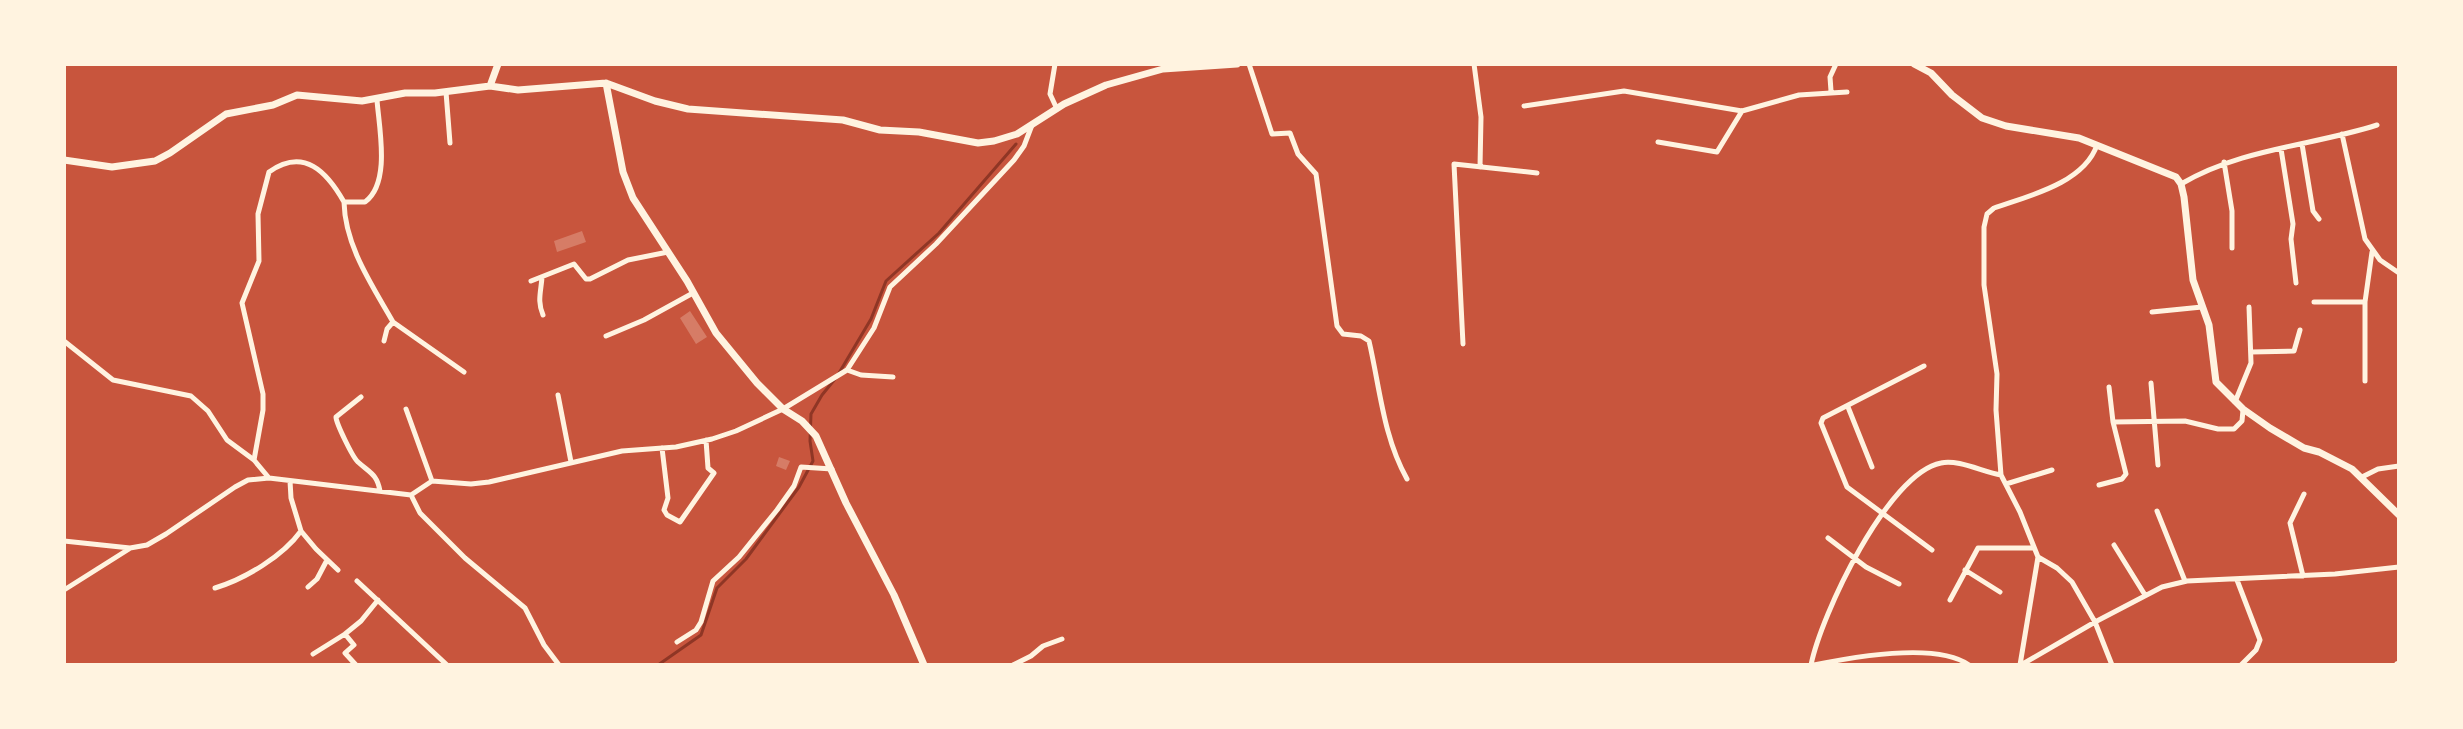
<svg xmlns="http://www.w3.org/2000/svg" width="2463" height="729" viewBox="0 0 2463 729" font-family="'Sofia Sans Condensed',sans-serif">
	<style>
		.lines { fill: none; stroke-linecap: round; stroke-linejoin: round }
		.stream { stroke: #8f3625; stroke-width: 3 }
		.building { fill: #d67c66 }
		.minor { stroke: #fff3e0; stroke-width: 5 }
		.tertiary { stroke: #fff3e0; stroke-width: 7 }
		.primary { stroke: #fff3e0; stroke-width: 8 }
	</style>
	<rect width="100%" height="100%" fill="#c8553d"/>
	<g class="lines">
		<path class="stream" d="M839 373 871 319 886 281 939 233 1016 144
			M658 665 701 635 717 588 746 559 799 487 813 461 810 441 811 414 822 395 835 379"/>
	</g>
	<path class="building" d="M582 231 586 242 557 252 554 241Z
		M690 311 707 337 696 344 680 318Z
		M779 457 790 461 786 470 776 466Z"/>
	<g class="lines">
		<path class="minor" d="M1055 64 1050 94 1057 109
			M1249 64 1272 134 1290 133 1298 154 1316 174 1337 326 1343 334 1361 336 1369 341C1380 388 1383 436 1407 479
			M1474 64 1481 117 1480 167
			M1831 91 1830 77 1836 64
			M446 92 450 143
			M377 100C379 128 391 183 365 202H344C345 246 372 285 393 322L387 329 384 341
			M1524 106 1624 91 1742 111 1799 95 1847 92
			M2342 134 2365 239 2380 260 2399 273
			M1658 142 1717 152 1742 111
			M2302 144 2313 211 2319 219
			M2097 145C2084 183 2029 196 1994 208L1987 214 1984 227V285L1997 374 1996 410 2001 475 2020 512 2038 557 2057 568 2072 582 2095 622 2112 665
			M2281 149 2293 224 2291 239 2296 283
			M2224 162 2232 211V248
			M2181 184C2242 148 2312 146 2377 125
			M542 277C541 292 537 301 543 315
			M531 281 574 264 586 279H590L628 260 668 252
			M2314 302H2365
			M2152 312 2202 307
			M393 322 464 372
			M606 336 644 320 693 293
			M64 341 113 380 191 396 208 411 227 440 254 460 269 478
			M1463 344 1454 164 1537 173
			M2251 352 2294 351 2300 330
			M1924 366 1823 418 1821 423 1847 487 1932 550
			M847 370 861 375 893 377
			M2365 381V302L2372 252
			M2151 383 2158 465
			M558 395 571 462
			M361 397 336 417C336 423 353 458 358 462 370 473 377 474 380 491
			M2235 402 2251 363 2249 307
			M1848 407 1872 467
			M406 409 432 481
			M2113 422 2185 421 2218 429H2234L2242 421 2243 410
			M662 448 668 498 664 510 667 515 680 522 714 473 708 468 706 440
			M254 460 263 410V394L242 303 259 261 258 214 269 172C304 147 327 172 344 202
			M2362 477 2378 469 2399 466
			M2006 484 2052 470
			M2099 485 2122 479 2126 474 2113 422 2109 387
			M411 495 420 513 465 558 525 608 544 645 559 665
			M2157 511 2185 581
			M301 531 316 549 338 570
			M1828 538 1866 567 1899 584
			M64 541 130 548 147 545 166 534 235 487 248 480 269 478 411 495 432 481 471 484 489 482 622 451 676 447 712 439 736 431 783 409 847 370 874 328 890 287 936 244 1014 160 1024 146 1032 125
			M2114 545 2145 595
			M1965 570 2000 592
			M2303 576 2290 523 2304 494
			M2237 580 2260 640 2256 650 2241 665
			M357 581 447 665
			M308 587 317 579 327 560
			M215 588C245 579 283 556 301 531L291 498 290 481
			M64 590 129 549
			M1950 600 1978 548H2033
			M677 642 696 630 701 622 713 581 739 557 777 510 794 486 801 467 832 469
			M313 654 345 634
			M356 665 345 653 354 645 345 634 361 621 378 600
			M1013 665 1031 656 1043 646 1062 639
			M1811 665C1821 615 1888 473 1941 463 1958 459 1983 472 2001 475
			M1814 665C1853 657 1937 642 1969 665
			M2020 665 2038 557
			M2021 665 2095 622 2162 587 2187 581 2335 574 2399 567"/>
		<path class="tertiary" d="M1914 64 1931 73 1952 95 1982 118 2006 126 2079 138 2176 177 2181 184 2184 197 2193 280 2209 325 2216 382 2243 409 2270 428 2304 448 2319 452 2352 469 2399 515
			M606 83 623 172 633 198 687 281 716 333 757 383 783 409 802 421 816 436 846 503 894 595 924 665
			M490 86 498 64
			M64 160 112 167 155 161 170 153 226 114 273 105 297 95 362 101 405 93H435L490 86 518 90 606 83 655 101 688 109 843 120 880 130 919 132 978 143 994 141 1017 134 1064 104 1106 85 1163 69 1237 64"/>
		<path class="primary" d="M2398 665H2399"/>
	</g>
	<rect width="2463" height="729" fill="none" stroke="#fff3e0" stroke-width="132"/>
</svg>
